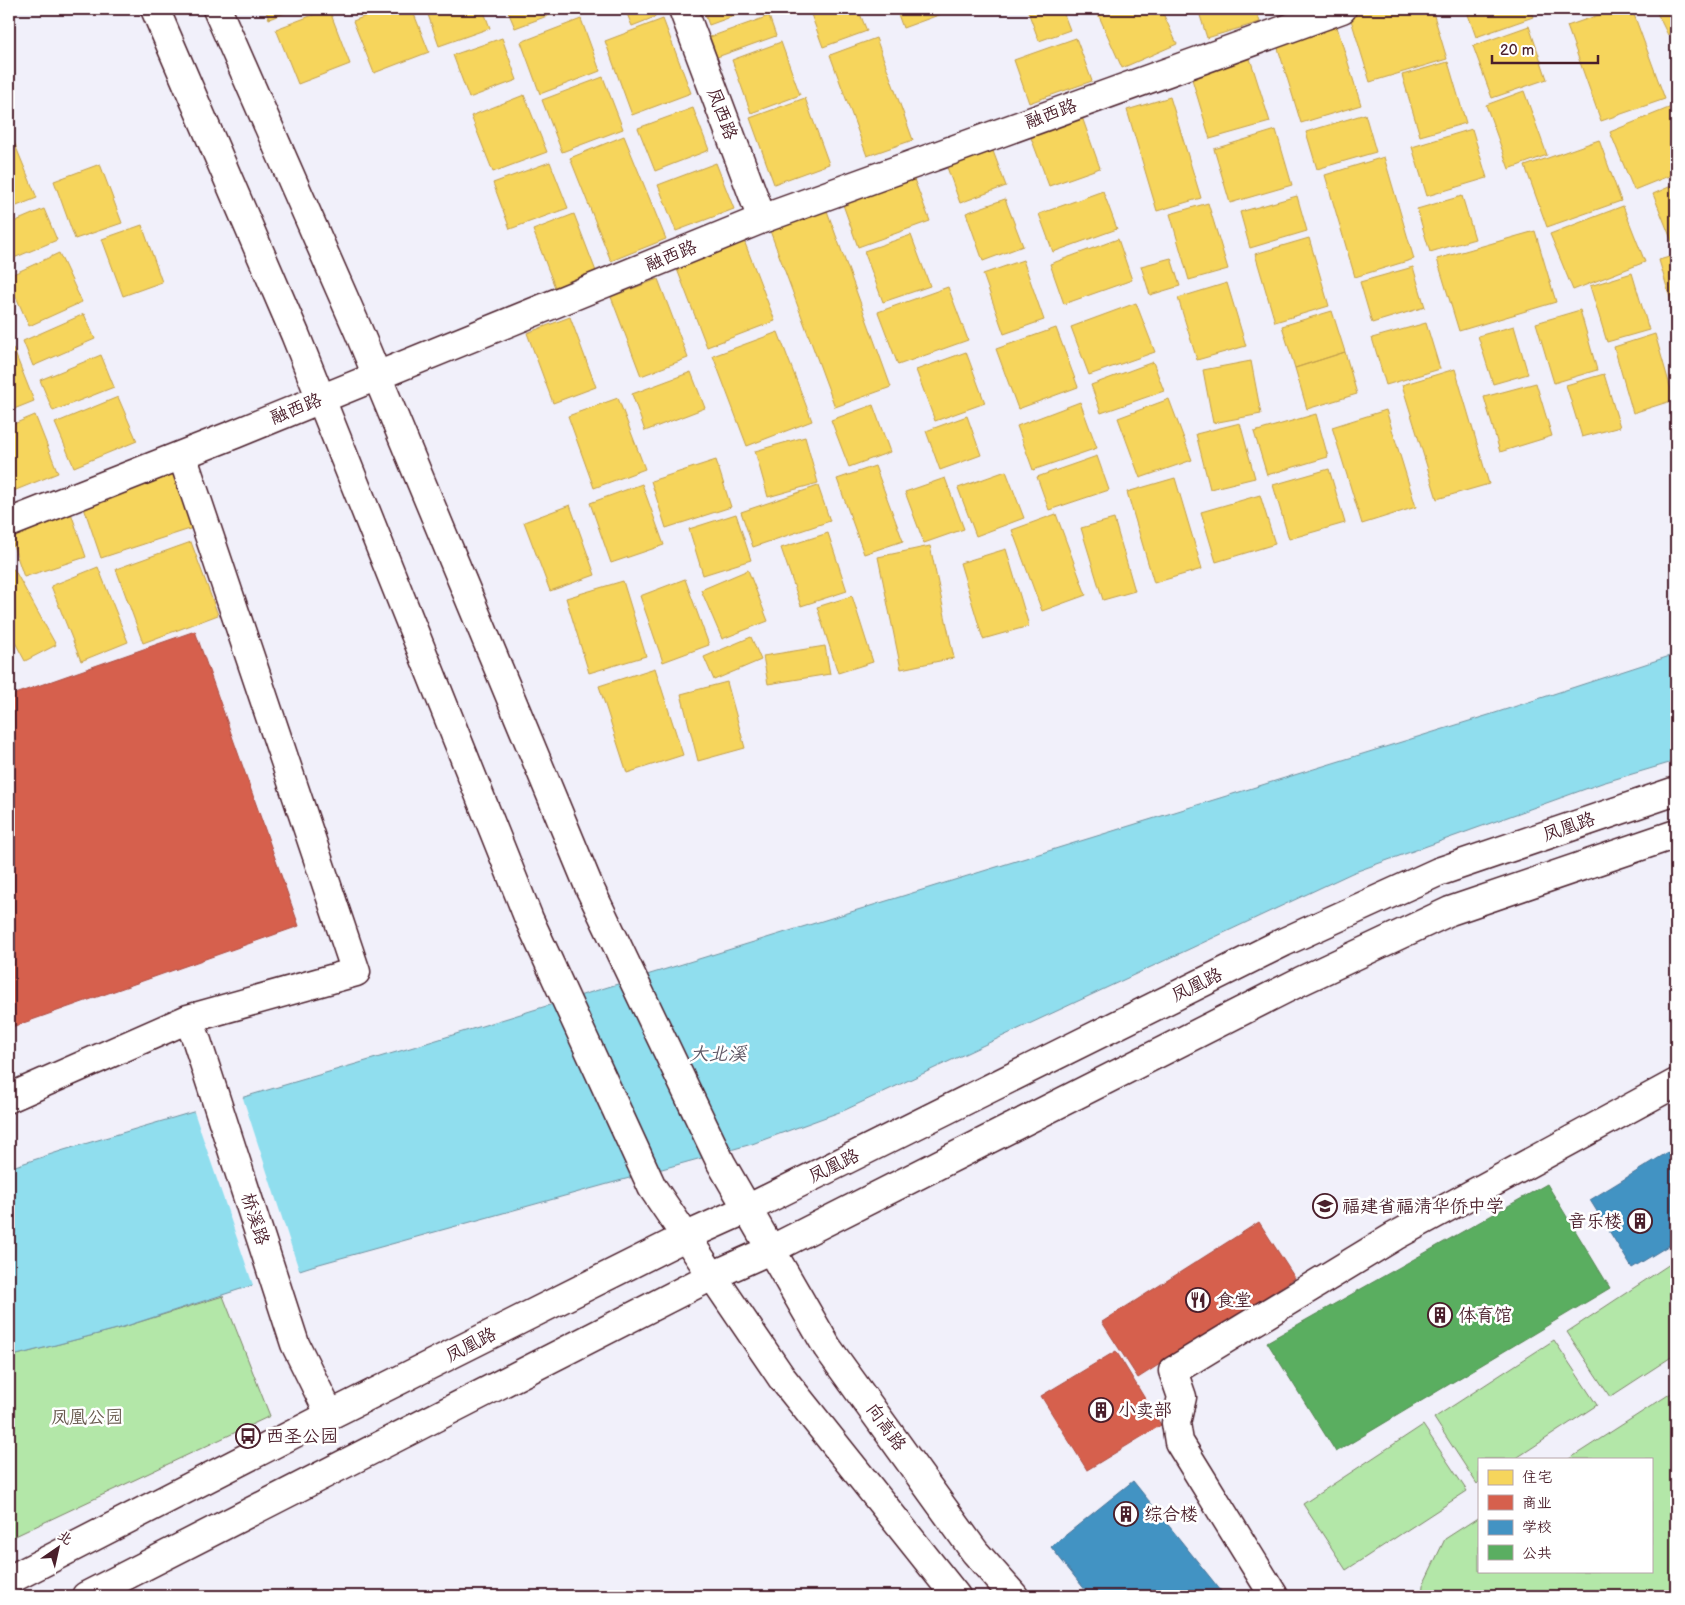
<svg xmlns="http://www.w3.org/2000/svg" width="1685" height="1605" viewBox="0 0 1685 1605" font-family="'Balsamiq Sans','LXGW WenKai TC',sans-serif">
	<style>
		.green { fill: #b3e7a8; stroke: #7e836a }
		.water { fill: #90deee; stroke: #7492a0 }
		.pier { fill: #f1f0fa }
		.homes { fill: #f6d55c; stroke: #c29e4d }
		.shops { fill: #d6604d; stroke: #ac4c43 }
		.schools { fill: #4393c3; stroke: #457095 }
		.public { fill: #5aae61; stroke: #558351 }
		.lines { fill: none; stroke-linecap: round; stroke-linejoin: round }
		.minor-casing { stroke: #4a1f2b; stroke-width: 31 }
		.tertiary-casing { stroke: #4a1f2b; stroke-width: 31 }
		.minor { stroke: #fff; stroke-width: 28 }
		.tertiary { stroke: #fff; stroke-width: 28 }
		.labels { text-anchor: middle; dominant-baseline: central; stroke-width: 5; stroke-linejoin: round; paint-order: stroke }
		.street-label { font-size: 18px; fill: #4a1f2b; stroke: #fff }
		.poi-label { font-size: 18px; fill: #4a1f2b; stroke: #fff; text-anchor: start }
		.park-label { font-size: 18px; fill: #6a5b50; stroke: #fff }
		.water-label { font-size: 19px; font-style: italic; fill: #5f5866; stroke: #fff }
	</style>
	<rect width="100%" height="100%" fill="#f1f0fa"/>
	<filter id="ink" filterUnits="userSpaceOnUse"><feTurbulence type="fractalNoise" baseFrequency=".02" numOctaves="2"/><feDisplacementMap in="SourceGraphic" scale="10" xChannelSelector="R" yChannelSelector="G"/><feConvolveMatrix kernelMatrix="1 2 1 2 8 2 1 2 1" color-interpolation-filters="sRGB"/></filter>
	<g filter="url(#ink)">
		<path class="green" d="M1676 1260V1354L1610 1397 1567 1332Z
			M223 1296 270 1416 9 1539V1357L117 1329Z
			M1554 1340 1597 1405 1515 1459H1479V1482L1477 1484 1434 1418Z
			M1676 1390V1596H1422L1423 1585 1445 1539 1479 1517V1571H1651V1459H1569Z
			M1423 1425 1467 1491 1346 1570 1303 1504Z"/>
		<path class="water" d="M1676 654V761L1602 783 1352 873 845 1110 752 1144 312 1266 117 1329 9 1357V1168L64 1150 417 1046 1492 714Z"/>
		<path class="pier" d="M242 1095 300 1273 254 1288 193 1109Z"/>
		<path class="homes" d="M265 9H296L269 19Z
			M329 9 350 64 298 84 276 29Z
			M384 9H412L429 52 374 73 353 21Z
			M426 9H483L490 28 439 46Z
			M507 9H566L515 28Z
			M625 9H652L655 17 632 26Z
			M703 9H753L709 25Z
			M809 9H858L867 31 823 47Z
			M896 9H955L903 28Z
			M1027 9H1062L1070 30 1039 41Z
			M1111 9H1161L1177 44 1122 68 1098 14Z
			M1198 9H1256L1260 22 1207 38Z
			M1351 9H1432L1447 59 1370 82 1348 10Z
			M1466 9H1530L1533 17 1476 37Z
			M1616 9H1632L1665 99 1601 121 1567 26Z
			M1655 9H1676V31L1668 35Z
			M769 16 776 36 717 57 710 37Z
			M581 19 600 71 540 94 521 42Z
			M663 19 691 93 632 115 605 41Z
			M1529 26 1547 79 1492 98 1473 46Z
			M1337 27 1361 105 1301 123 1277 45Z
			M502 38 517 80 469 98 453 55Z
			M876 38 913 140 867 156 830 55Z
			M1076 38 1092 81 1029 103 1014 60Z
			M781 42 800 95 751 113 732 60Z
			M1248 52 1270 122 1210 139 1189 69Z
			M1448 62 1466 123 1420 136 1402 75Z
			M603 77 623 129 562 152 542 100Z
			M1524 91 1547 155 1509 169 1486 105Z
			M524 95 547 152 493 172 471 116Z
			M1170 97 1201 198 1157 211 1127 110Z
			M805 98 829 164 774 184 750 118Z
			M1676 105V173L1634 190 1610 132Z
			M693 108 709 150 655 171 638 128Z
			M1365 114 1376 152 1317 169 1306 132Z
			M1082 117 1100 168 1049 186 1030 135Z
			M1472 129 1487 178 1427 196 1412 147Z
			M1276 130 1292 185 1230 203 1214 149Z
			M624 136 666 239 611 261 570 158Z
			M13 140 37 198 9 209V141Z
			M1599 140 1621 201 1547 227 1525 166Z
			M990 143 1006 186 960 203 944 159Z
			M1384 157 1414 259 1355 277 1325 175Z
			M550 162 568 208 510 229 493 183Z
			M716 163 734 209 676 231 658 185Z
			M100 164 122 223 75 239 54 181Z
			M912 174 930 221 858 247 841 199Z
			M1676 184V249H1675L1653 194Z
			M1103 191 1117 229 1053 252 1039 214Z
			M1297 196 1307 231 1250 248 1240 212Z
			M1462 196 1475 239 1430 252 1417 209Z
			M1005 199 1023 246 983 261 966 213Z
			M1208 203 1228 269 1189 280 1170 214Z
			M1623 206 1645 262 1573 290 1550 234Z
			M826 208 891 387 835 407 769 228Z
			M44 209 57 240 9 260V224Z
			M574 214 597 274 556 290 533 230Z
			M142 225 162 282 123 296 102 239Z
			M1535 231 1556 302 1459 331 1437 259Z
			M911 235 930 286 883 302 864 251Z
			M743 238 775 321 707 347 675 264Z
			M1309 238 1329 306 1275 322 1255 254Z
			M1118 239 1132 280 1064 304 1050 264Z
			M59 253 82 302 29 326 9 281V276Z
			M1676 255V314L1675 315 1659 260Z
			M1171 258 1180 286 1150 295 1141 266Z
			M1023 260 1044 320 1004 334 983 274Z
			M1413 267 1425 307 1372 323 1360 282Z
			M1632 273 1649 330 1607 342 1590 286Z
			M658 279 688 358 641 376 611 297Z
			M1227 283 1246 346 1197 360 1178 298Z
			M948 287 968 340 898 365 878 312Z
			M1136 303 1155 352 1089 375 1071 327Z
			M1580 310 1597 370 1554 383 1536 323Z
			M1332 311 1345 352 1295 368 1282 326Z
			M84 314 95 339 33 366 23 341Z
			M570 317 596 387 553 403 527 333Z
			M1426 323 1440 369 1386 385 1372 338Z
			M1676 324V346L1670 325Z
			M1514 326 1528 374 1493 384 1478 336Z
			M1056 328 1078 387 1018 409 996 349Z
			M778 332 812 421 747 446 713 356Z
			M1655 334 1674 400 1633 413 1614 347Z
			M13 348 34 401 9 411V350Z
			M966 352 985 403 935 421 916 370Z
			M1345 352 1357 394 1307 409 1295 368Z
			M101 355 114 387 53 411 40 380Z
			M1251 361 1261 414 1213 423 1203 370Z
			M1153 362 1164 391 1101 413 1091 385Z
			M1455 369 1489 484 1437 499 1402 385Z
			M691 372 705 408 645 431 632 394Z
			M1604 374 1620 427 1582 437 1566 385Z
			M1536 383 1552 436 1500 452 1484 397Z
			M118 397 137 441 74 467 55 423Z
			M618 398 645 469 594 488 568 416Z
			M1169 399 1192 460 1140 478 1118 418Z
			M1080 402 1097 448 1033 470 1017 426Z
			M873 405 890 452 849 467 831 420Z
			M1386 410 1416 507 1362 524 1332 427Z
			M1316 414 1328 457 1267 475 1254 432Z
			M35 415 58 473 11 492 9 487V426Z
			M967 416 981 455 940 470 926 431Z
			M1240 423 1255 478 1210 489 1196 434Z
			M805 437 818 483 768 497 755 451Z
			M1097 456 1109 490 1049 510 1037 477Z
			M716 460 731 507 666 528 651 481Z
			M875 466 903 541 864 554 837 479Z
			M1329 469 1345 523 1289 539 1273 485Z
			M178 471 196 527 101 558 82 502Z
			M1006 471 1024 518 976 536 958 488Z
			M945 478 964 529 924 543 905 492Z
			M1175 478 1202 569 1154 583 1127 492Z
			M642 484 664 545 611 563 590 503Z
			M818 486 830 521 753 547 741 512Z
			M1260 495 1275 544 1216 562 1201 512Z
			M570 505 595 575 550 591 524 522Z
			M71 513 86 557 24 577 9 533Z
			M736 514 751 560 703 575 689 529Z
			M1056 514 1086 595 1042 611 1012 530Z
			M1114 519 1135 591 1103 600 1081 528Z
			M828 533 847 591 801 606 781 548Z
			M191 542 218 615 143 643 116 569Z
			M930 546 954 658 901 669 878 557Z
			M1006 549 1029 626 983 639 960 563Z
			M98 567 128 642 81 661 51 586Z
			M14 569 56 645 25 661 9 631V572Z
			M748 570 768 621 722 639 701 590Z
			M685 579 709 645 663 662 640 596Z
			M623 581 646 656 589 673 566 598Z
			M852 596 873 662 838 673 817 607Z
			M751 637 761 660 714 680 704 657Z
			M825 646 830 674 768 684 763 656Z
			M655 668 683 755 627 773 599 686Z
			M727 682 745 748 698 761 681 694Z"/>
		<path class="shops" d="M195 631 299 926 9 1028V696Z
			M1259 1222 1295 1278 1138 1378 1102 1322Z
			M1116 1351 1161 1425 1087 1470 1041 1396Z"/>
		<path class="schools" d="M1670 1151 1676 1161V1241L1632 1268 1590 1200Z
			M1133 1481 1225 1596H1090L1051 1547Z"/>
		<path class="public" d="M1547 1184 1610 1288 1336 1452 1267 1342Z"/>
		<g class="lines">
			<defs>
				<path id="minor" d="M683 9 762 219
					M9 523 235 434 762 219 1342 9
					M188 1019 196 1038 295 1344 330 1415
					M9 1098 188 1019 356 972 182 455
					M1274 1596 1179 1442 1176 1423 1182 1397 1173 1371 1395 1236 1676 1083"/>
				<path id="tertiary" d="M155 9 295 334 529 919 652 1187 782 1378 956 1596
					M217 9 358 330 590 889 721 1163 827 1347 975 1552 1014 1596
					M9 1580 330 1415 687 1236 747 1209 1284 942 1438 872 1676 791
					M86 1596 712 1276 770 1250 1301 981 1450 911 1676 834"/>
			</defs>
			<use href="#minor" class="minor-casing"/>
			<use href="#tertiary" class="tertiary-casing"/>
			<use href="#minor" class="minor"/>
			<use href="#tertiary" class="tertiary"/>
		</g>
	</g>
	<defs>
		<symbol id="school-ring" viewBox="-11 -11 22 22"><circle r="9.5" fill="#fff" stroke="#4a1f2b" stroke-width="1.5"/><path d="M0-5L7-2L0 1L-7-2ZM-4 1L0 2.5L4 1V4Q0 6-4 4Z" fill="#4a1f2b"/></symbol>
		<symbol id="building-ring" viewBox="-11 -11 22 22"><circle r="9.5" fill="#fff" stroke="#4a1f2b" stroke-width="1.5"/><path d="M-4-6H4V6H1V3H-1V6H-4ZM-2.5-4.3h1.7v1.8h-1.7ZM.8-4.3h1.7v1.8H.8ZM-2.5-1h1.7V.8h-1.7ZM.8-1h1.7V.8H.8Z" fill="#4a1f2b"/></symbol>
		<symbol id="restaurant-ring" viewBox="-11 -11 22 22"><circle r="9.5" fill="#fff" stroke="#4a1f2b" stroke-width="1.5"/><path d="M-5-6h1v4h1v-4h1v4h1v-4h1v5L-1.5 .5V6h-2V.5L-5-1ZM5-6V6H3V1.5H1.5Q1.5-4 5-6Z" fill="#4a1f2b"/></symbol>
		<symbol id="bus-ring" viewBox="-11 -11 22 22"><circle r="9.5" fill="#fff" stroke="#4a1f2b" stroke-width="1.5"/><path d="M-5-6H5V4H4V6H2V4H-2V6H-4V4H-5ZM-3.5-4V0h7V-4ZM-3.5 1.2v1.5H-2V1.2ZM2 1.2v1.5H3.5V1.2Z" fill="#4a1f2b"/></symbol>
	</defs>
	<g fill-rule="evenodd">
		<use href="#school-ring" x="1311" y="1192" width="28" height="28"/>
		<use href="#building-ring" x="1626" y="1207" width="28" height="28"/>
		<use href="#restaurant-ring" x="1184" y="1286" width="28" height="28"/>
		<use href="#building-ring" x="1426" y="1301" width="28" height="28"/>
		<use href="#building-ring" x="1087" y="1396" width="28" height="28"/>
		<use href="#bus-ring" x="234" y="1422" width="28" height="28"/>
		<use href="#building-ring" x="1112" y="1500" width="28" height="28"/>
	</g>
	<g class="labels">
		<g class="street-label">
			<text transform="translate(722 114) rotate(69)">凤西路</text>
			<text transform="translate(1051 114) rotate(-20)">融西路</text>
			<text transform="translate(671 256) rotate(-22)">融西路</text>
			<text transform="translate(296 409) rotate(-22)">融西路</text>
			<text transform="translate(1569 827) rotate(-19)">凤凰路</text>
			<text transform="translate(1197 985) rotate(-26)">凤凰路</text>
			<text transform="translate(834 1166) rotate(-26)">凤凰路</text>
			<text transform="translate(255 1219) rotate(72)">桥溪路</text>
			<text transform="translate(471 1345) rotate(-27)">凤凰路</text>
			<text transform="translate(886 1427) rotate(54)">向高路</text>
		</g>
		<g class="poi-label">
			<text x="1342" y="1206">福建省福清华侨中学</text>
			<text x="1622" y="1221" text-anchor="end">音乐楼</text>
			<text x="1216" y="1300">食堂</text>
			<text x="1458" y="1315">体育馆</text>
			<text x="1118" y="1410">小卖部</text>
			<text x="266" y="1436">西圣公园</text>
			<text x="1144" y="1514">综合楼</text>
		</g>
		<g class="park-label">
			<text x="87" y="1417">凤凰公园</text>
		</g>
		<g class="water-label">
			<text x="718" y="1054">大北溪</text>
		</g>
	</g>
	<rect width="1685" height="1605" fill="none" stroke="#fff" stroke-width="30"/>
	<rect x="15" y="15" width="1655" height="1575" fill="none" stroke="#4a1f2b" stroke-width="2" filter="url(#ink)"/>
	<rect x="1478" y="1458" width="175" height="115" fill="#ffffff" stroke="#b7a5aa"/>
	<rect x="1488" y="1470" width="25" height="15" fill="#f6d55c" stroke="#b7a5aa"/>
	<text x="1522" y="1482" font-size="15" fill="#4a1f2b">住宅</text>
	<rect x="1488" y="1495" width="25" height="15" fill="#d6604d" stroke="#b7a5aa"/>
	<text x="1522" y="1508" font-size="15" fill="#4a1f2b">商业</text>
	<rect x="1488" y="1520" width="25" height="15" fill="#4393c3" stroke="#b7a5aa"/>
	<text x="1522" y="1532" font-size="15" fill="#4a1f2b">学校</text>
	<rect x="1488" y="1545" width="25" height="15" fill="#5aae61" stroke="#b7a5aa"/>
	<text x="1522" y="1558" font-size="15" fill="#4a1f2b">公共</text>
	<g transform="translate(58 1548) rotate(34)" stroke="#ffffff" stroke-width="4" paint-order="stroke">
	<path d="M0-4L9 19L0 12L-9 19Z" fill="#4a1f2b"/>
	<text y="-8" font-size="14" font-weight="bold" text-anchor="middle" fill="#4a1f2b">北</text>
	</g>
	<path d="M1492 55v8h106v-8" fill="none" stroke="#4a1f2b" stroke-width="2.5"/>
	<text x="1500" y="55" font-size="15" fill="#4a1f2b" stroke="#ffffff" stroke-width="4" paint-order="stroke">20 m</text>
</svg>
